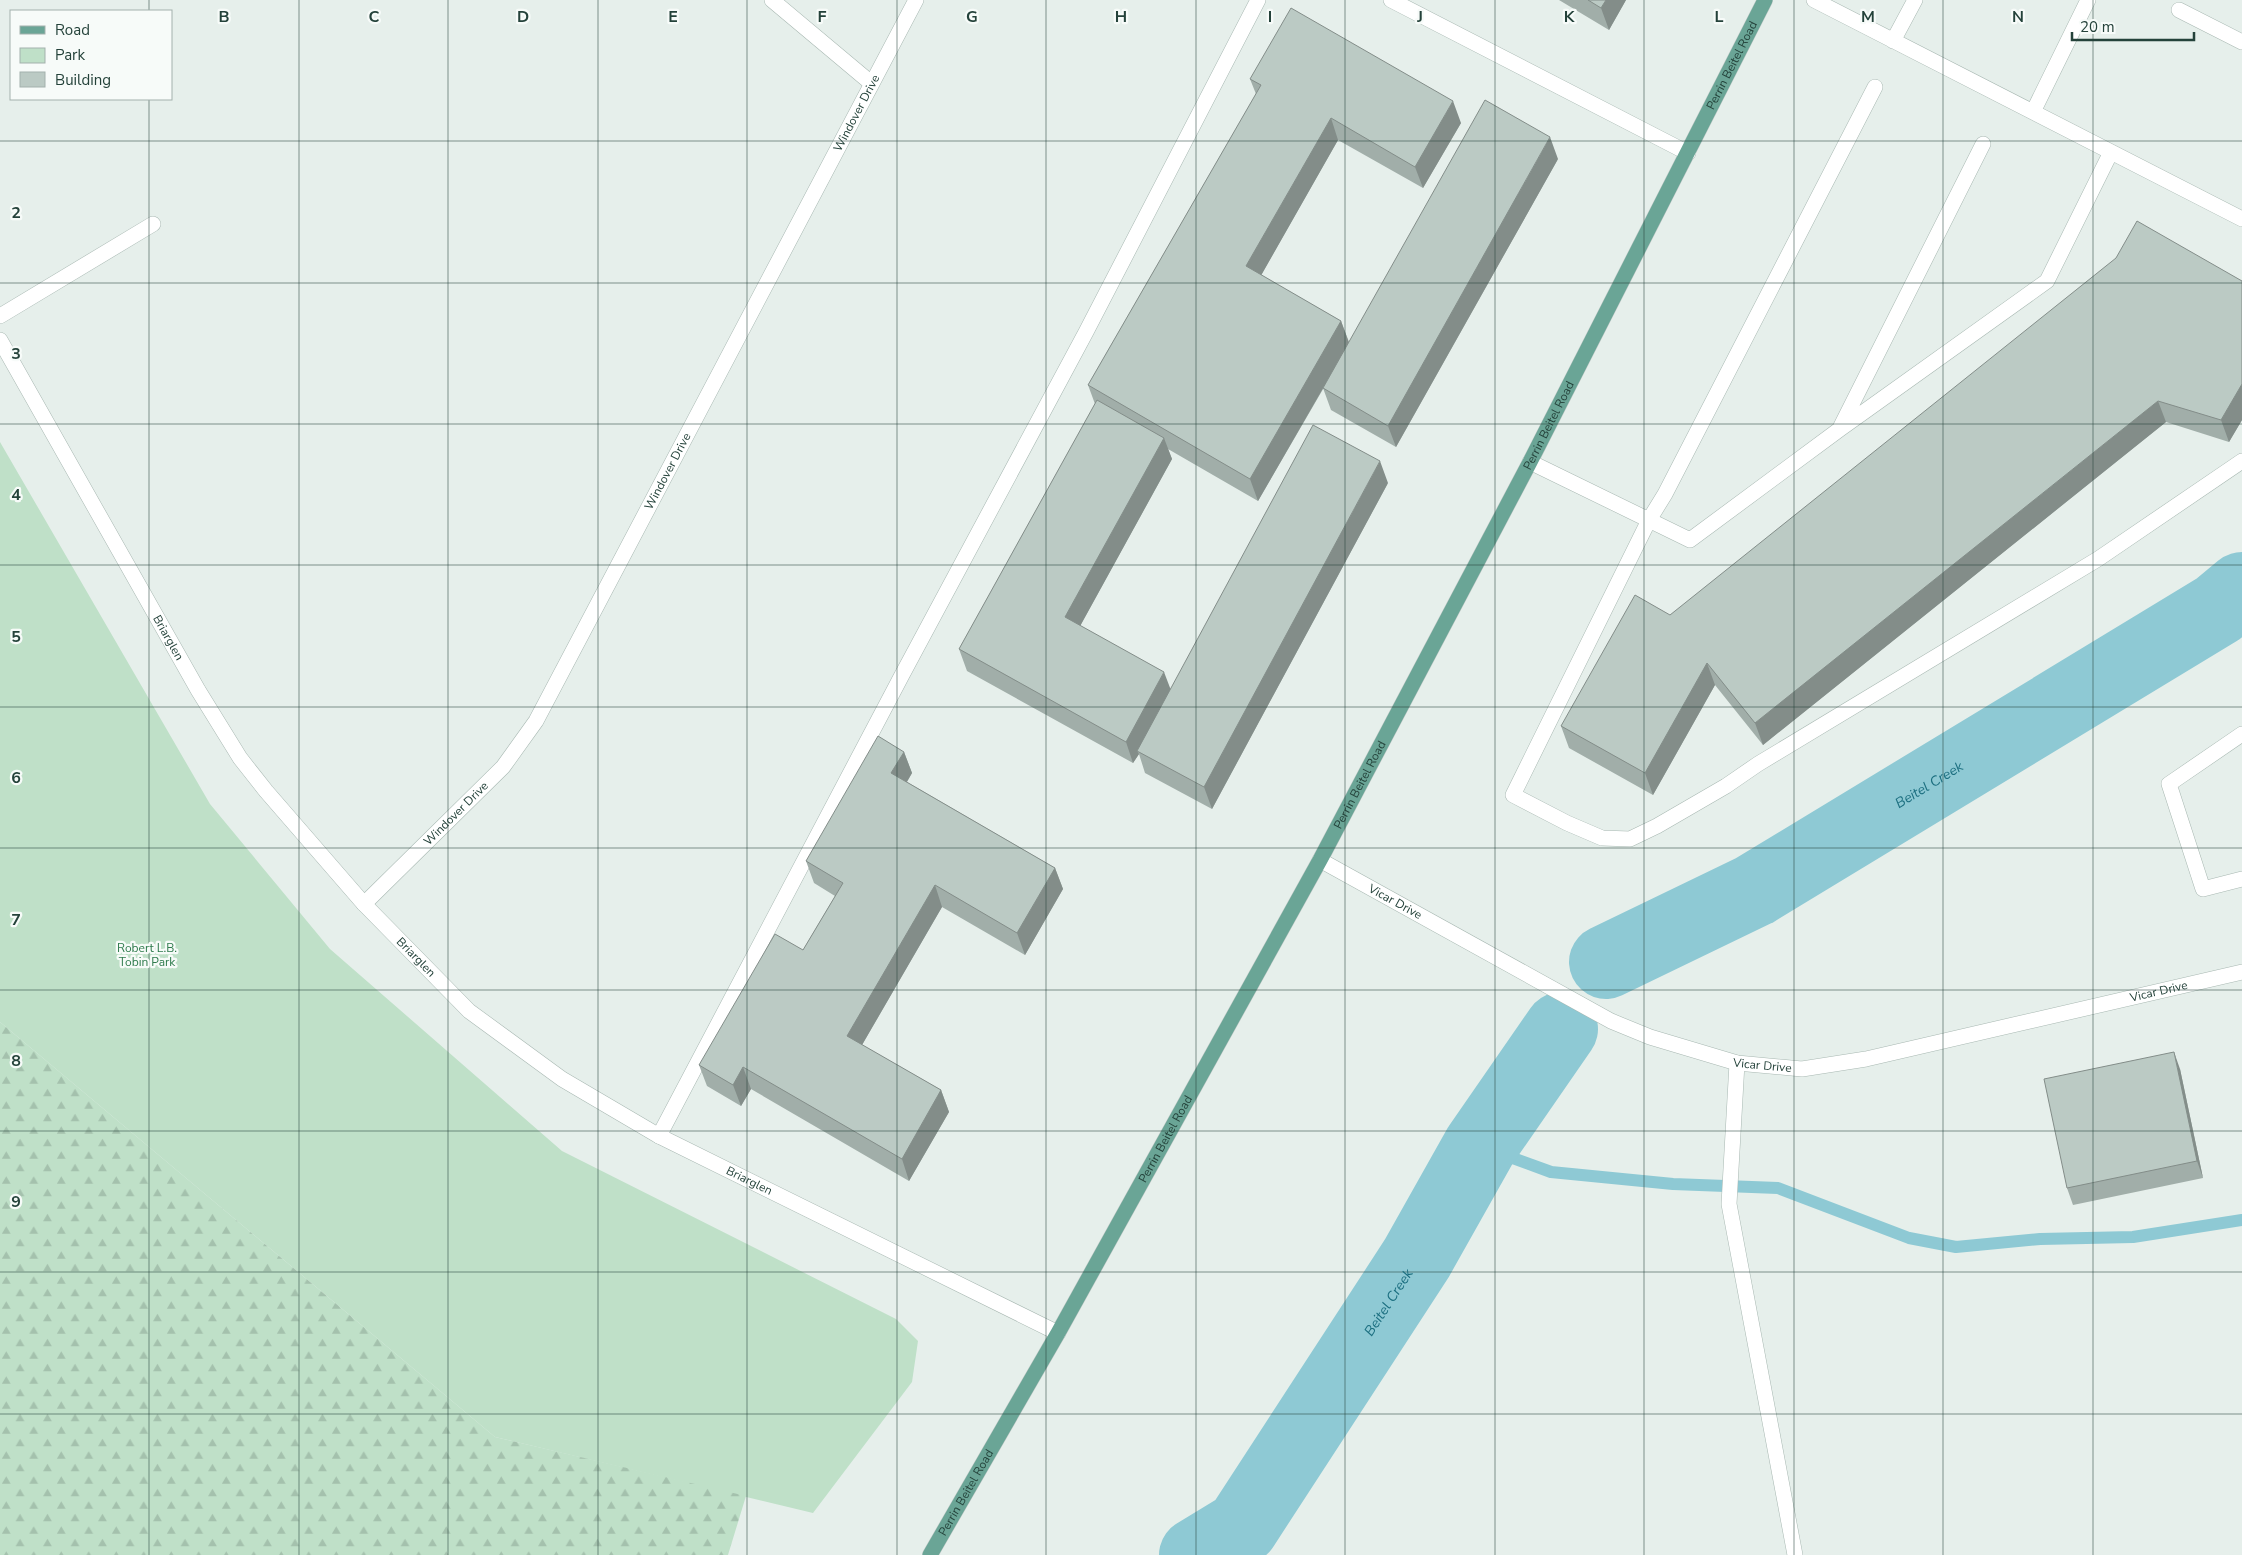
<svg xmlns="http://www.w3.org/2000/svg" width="2242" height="1555" viewBox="0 0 2242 1555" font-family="'Nunito Sans',sans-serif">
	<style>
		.green { fill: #bfe0c8 }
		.forest { fill: url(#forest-firs) }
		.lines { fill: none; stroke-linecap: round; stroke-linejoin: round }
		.stream { stroke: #8ec9d4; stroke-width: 12 }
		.river { stroke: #8ec9d4; stroke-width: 74 }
		.service-casing { stroke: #a8b8b2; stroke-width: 16 }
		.minor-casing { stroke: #a8b8b2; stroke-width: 16 }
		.primary-casing { stroke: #c2cac8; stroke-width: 16 }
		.service { stroke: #fff; stroke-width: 15 }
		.minor { stroke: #fff; stroke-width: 15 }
		.primary { stroke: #6aa596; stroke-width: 15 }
		.wall { fill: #a1aea9 }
		.shaded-wall { fill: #838d89 }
		.building { fill: #bbcac4; stroke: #838d89 }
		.grid { fill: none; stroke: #24423a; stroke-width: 1; stroke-opacity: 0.55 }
		.labels { text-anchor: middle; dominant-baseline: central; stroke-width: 4.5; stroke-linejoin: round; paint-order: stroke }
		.street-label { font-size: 12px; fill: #24423a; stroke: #f7fbf9 }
		.park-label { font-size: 12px; fill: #2d7a4b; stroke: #f7fbf9 }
		.water-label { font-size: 14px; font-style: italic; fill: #1c6f80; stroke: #f7fbf9 }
		.grid-label { font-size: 16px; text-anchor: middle; font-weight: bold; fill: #24423a; stroke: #f7fbf9; stroke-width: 4.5; stroke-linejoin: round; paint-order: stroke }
	</style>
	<defs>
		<pattern id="forest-firs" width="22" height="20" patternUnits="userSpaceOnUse" patternTransform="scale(1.25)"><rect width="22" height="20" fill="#bfe0c8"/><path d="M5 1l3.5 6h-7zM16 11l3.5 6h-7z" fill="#a4c1ad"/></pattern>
	</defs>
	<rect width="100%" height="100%" fill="#e6efeb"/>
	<path class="green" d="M0 442 210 804 330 949 562 1151 896 1319 918 1341 912 1382 813 1513 495 1437 0 1022Z"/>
	<path class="forest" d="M0 1022 495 1437 746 1496 728 1555H0Z"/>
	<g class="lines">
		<path class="stream" d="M1480 1146 1551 1172 1673 1184 1778 1188 1909 1238 1956 1247 2040 1239 2133 1237 2242 1220"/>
		<g class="river">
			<path id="s1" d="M1606 962 1755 890 2218 609 2242 589"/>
			<path id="s2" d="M1196 1555 1242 1527 1417 1258 1480 1146 1561 1029"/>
		</g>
		<defs>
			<path id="service" d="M1391 0 1688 153
				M1814 0 2242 219
				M2179 10 2242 42
				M1893 41 1915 0
				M1875 87 1665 494 1649 520 1513 795 1567 823 1602 838 1630 839 1657 826 1726 786 1758 764 2098 559 2242 461
				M2033 112 2088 0
				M1841 426 1983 144
				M1530 462 1690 540 1840 429 2047 281 2111 152
				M2242 734 2169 784 2203 889 2242 879
				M1737 1063 1729 1204 1795 1555
				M659 1136 902 675 1086 332 1258 0"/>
			<g id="minor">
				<path d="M772 0 871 83"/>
				<path d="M0 316 153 224"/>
				<path id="s3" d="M0 340 198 690 240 758 266 791 364 904 469 1011 562 1079 659 1136 1058 1333"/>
				<path id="s4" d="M1320 860 1611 1021 1650 1037 1737 1063 1802 1069 1866 1059 2242 972"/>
				<path id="s5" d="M364 904 503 767 536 721 916 0"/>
			</g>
			<g id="primary">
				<path id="s6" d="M930 1555 1058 1333 1320 860 1530 462 1765 0"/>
			</g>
		</defs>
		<use href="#service" class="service-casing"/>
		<use href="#minor" class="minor-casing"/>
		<use href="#primary" class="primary-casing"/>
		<use href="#service" class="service"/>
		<use href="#minor" class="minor"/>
		<use href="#primary" class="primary"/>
	</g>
	<path class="wall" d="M1559 0H1626L1609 30Z
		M1250 79 1461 123 1423 188 1338 140 1261 275 1341 321 1349 342 1558 159 1396 447 1331 410 1323 388 1326 384 1258 501 1168 449 1172 459 1080 626 1171 689 1388 483 1212 809 1145 773 1139 754 1133 763 967 671 959 649 1095 404 1088 385 1256 94Z
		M2242 281V420L2229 442 2166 422 1763 745 1715 685 1653 795 1569 748 1561 726 1670 615Z
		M904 752 912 773 907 782 1055 868 1063 889 1025 955 942 907 862 1045 941 1090 949 1112 909 1181 751 1089 741 1106 707 1086 699 1065 803 950 835 896 814 883 806 861Z
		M2180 1069 2203 1178 2073 1205 2067 1188Z"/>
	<path class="shaded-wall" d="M1606 0H1626L1609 30 1601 8Z
		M1453 101 1461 123 1423 188 1415 167Z
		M1331 118 1338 140 1254 288 1246 266Z
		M1550 137 1558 159 1396 447 1388 426Z
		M1341 321 1349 343 1258 501 1250 479Z
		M2242 384V420L2229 442 2221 420Z
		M2158 401 2166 422 1763 745 1755 723Z
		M1164 438 1172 459 1073 639 1065 617Z
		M1380 461 1388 483 1212 809 1204 787Z
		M1707 663 1715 685 1653 795 1645 773Z
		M1164 672 1172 693 1137 751 1139 754 1133 763 1126 742Z
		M904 752 912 773 899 795 891 773Z
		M1055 868 1063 889 1025 955 1017 933Z
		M935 885 942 907 855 1057 847 1036Z
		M2174 1052 2180 1069 2203 1178 2197 1161Z
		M743 1067 751 1089 741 1106 733 1085Z
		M941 1090 949 1112 909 1181 902 1159Z"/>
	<path class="building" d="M1588 0H1606L1601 8Z
		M1291 8 1453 101 1415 167 1331 118 1246 266 1341 321 1250 479 1088 385 1261 85 1250 79Z
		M1485 100 1550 137 1388 426 1323 388Z
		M2137 221 2242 281V384L2221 420 2158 401 1755 723 1707 663 1645 773 1561 726 1635 595 1670 615 2116 258Z
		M1097 400 1164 438 1065 617 1164 672 1126 742 959 649Z
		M1313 425 1380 461 1204 787 1137 751Z
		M878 736 904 752 891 773 1055 868 1017 933 935 885 847 1036 941 1090 902 1159 743 1067 733 1085 699 1065 775 934 803 950 843 883 806 861Z
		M2174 1052 2197 1161 2067 1188 2044 1079Z"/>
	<path class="grid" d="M149 0V11M299 0V1555M448 0V1555M598 0V1555M747 0V1555M897 0V1555M1046 0V1555M1196 0V1555M1345 0V1555M1495 0V1555M1644 0V1555M1794 0V1555M1943 0V1555M2093 0V1555M149 99V1555M0 141H2242M0 283H2242M0 424H2242M0 565H2242M0 707H2242M0 848H2242M0 990H2242M0 1131H2242M0 1272H2242M0 1414H2242"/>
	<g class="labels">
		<g class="street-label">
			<text stroke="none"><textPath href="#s6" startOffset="1692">Perrin Beitel Road</textPath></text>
			<text stroke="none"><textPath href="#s5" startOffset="939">Windover Drive</textPath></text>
			<text stroke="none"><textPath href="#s6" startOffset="1288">Perrin Beitel Road</textPath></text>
			<text stroke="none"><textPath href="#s5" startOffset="534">Windover Drive</textPath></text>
			<text stroke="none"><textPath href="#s3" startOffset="342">Briarglen</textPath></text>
			<text stroke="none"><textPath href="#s6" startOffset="882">Perrin Beitel Road</textPath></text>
			<text stroke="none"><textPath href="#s5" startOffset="129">Windover Drive</textPath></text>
			<text stroke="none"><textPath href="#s4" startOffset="86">Vicar Drive</textPath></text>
			<text stroke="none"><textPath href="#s3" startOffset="748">Briarglen</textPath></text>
			<text stroke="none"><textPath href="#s4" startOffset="896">Vicar Drive</textPath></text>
			<text stroke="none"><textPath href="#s4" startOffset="491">Vicar Drive</textPath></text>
			<text stroke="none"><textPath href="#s6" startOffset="478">Perrin Beitel Road</textPath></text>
			<text stroke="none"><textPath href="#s3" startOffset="1152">Briarglen</textPath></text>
			<text stroke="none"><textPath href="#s6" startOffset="72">Perrin Beitel Road</textPath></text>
		</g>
		<g class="park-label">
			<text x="147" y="948">Robert L.B.<tspan x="147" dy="14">Tobin Park</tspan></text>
		</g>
		<g class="water-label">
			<text stroke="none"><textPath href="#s1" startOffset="369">Beitel Creek</textPath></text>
			<text stroke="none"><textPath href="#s2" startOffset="322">Beitel Creek</textPath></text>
		</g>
	</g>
	<g class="grid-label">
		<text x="224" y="22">B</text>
		<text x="374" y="22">C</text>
		<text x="523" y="22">D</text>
		<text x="673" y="22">E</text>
		<text x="822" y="22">F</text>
		<text x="972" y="22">G</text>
		<text x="1121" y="22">H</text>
		<text x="1270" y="22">I</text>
		<text x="1420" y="22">J</text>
		<text x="1569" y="22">K</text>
		<text x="1719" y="22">L</text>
		<text x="1868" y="22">M</text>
		<text x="2018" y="22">N</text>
		<text x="16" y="218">2</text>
		<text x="16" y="359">3</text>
		<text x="16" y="500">4</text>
		<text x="16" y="642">5</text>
		<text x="16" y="783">6</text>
		<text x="16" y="925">7</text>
		<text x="16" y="1066">8</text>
		<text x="16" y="1207">9</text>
	</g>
	<rect x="10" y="10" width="162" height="90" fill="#f7fbf9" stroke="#a3b1ad"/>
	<rect x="20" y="26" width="25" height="8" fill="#6aa596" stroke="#a3b1ad"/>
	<text x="55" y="35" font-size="15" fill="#24423a">Road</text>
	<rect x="20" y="48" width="25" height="15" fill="#bfe0c8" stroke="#a3b1ad"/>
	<text x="55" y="60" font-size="15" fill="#24423a">Park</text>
	<rect x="20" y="72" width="25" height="15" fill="#bbcac4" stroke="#a3b1ad"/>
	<text x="55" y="85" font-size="15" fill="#24423a">Building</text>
	<path d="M2072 32v8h122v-8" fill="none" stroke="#24423a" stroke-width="2.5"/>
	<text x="2080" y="32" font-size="15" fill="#24423a" stroke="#f7fbf9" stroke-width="4" paint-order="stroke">20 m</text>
</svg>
